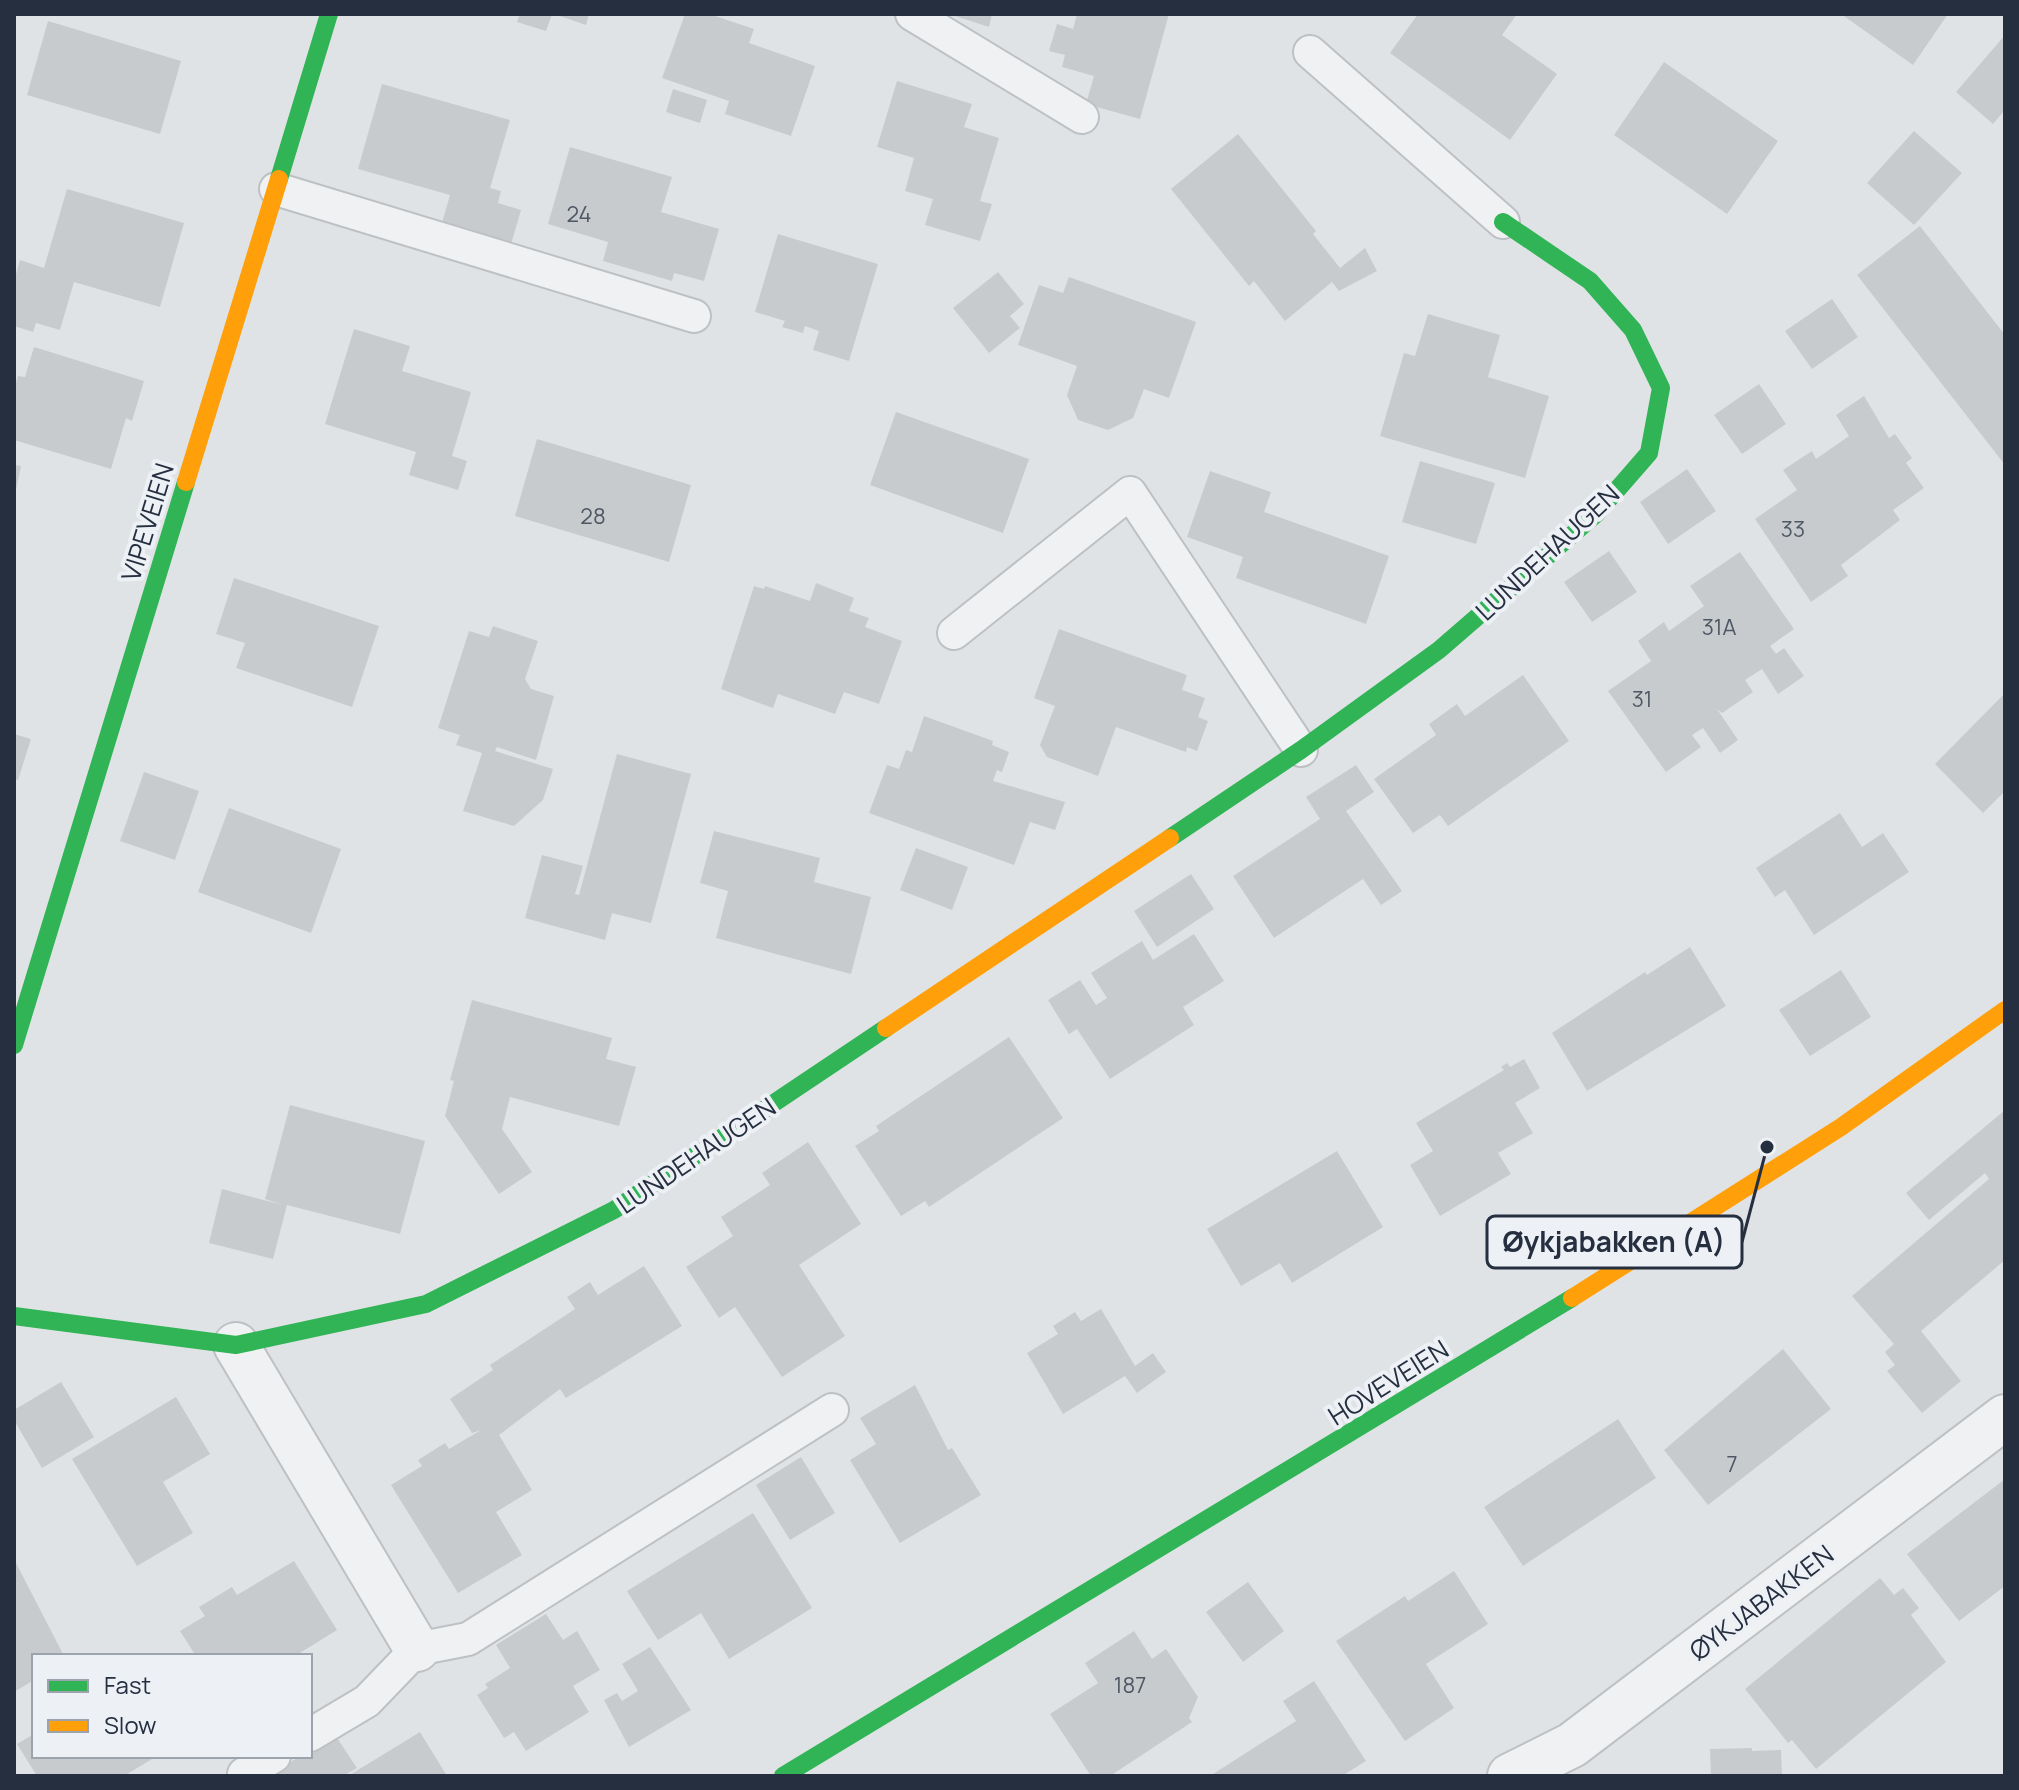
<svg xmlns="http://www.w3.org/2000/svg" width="2019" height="1790" viewBox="0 0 2019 1790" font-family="Manrope,sans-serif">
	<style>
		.building { fill: #c8cbce }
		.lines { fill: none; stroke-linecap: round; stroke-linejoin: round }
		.lane-casing { stroke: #bec1c4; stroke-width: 36 }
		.street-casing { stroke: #bec1c4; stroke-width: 48 }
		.lane { stroke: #f0f1f2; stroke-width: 32 }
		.street { stroke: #f0f1f2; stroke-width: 44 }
		.fast { stroke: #30b455; stroke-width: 18 }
		.slow { stroke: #ff9f0a; stroke-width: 18 }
		.labels { text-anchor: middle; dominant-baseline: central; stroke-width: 8; stroke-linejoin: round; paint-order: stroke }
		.number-label { font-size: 22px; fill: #4f5764 }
		.street-label { font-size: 26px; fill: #262f40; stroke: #edf1f6 }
		.leader { fill: none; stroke: #262f40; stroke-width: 3 }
		.callout-dot { fill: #262f40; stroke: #edf1f6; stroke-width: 3 }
		.callout { fill: #edf1f6; stroke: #262f40; stroke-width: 3 }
		.callout-label { font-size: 28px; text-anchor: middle; font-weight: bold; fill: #262f40 }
	</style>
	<rect width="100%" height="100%" fill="#e0e3e6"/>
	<path class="building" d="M520 14H552L546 31 517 22Z
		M554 14H589L586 25Z
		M685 14H709L754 29 749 43 815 66 791 136 725 114 729 101 662 78Z
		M949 14H992L989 27Z
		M1077 14H1169L1140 119 1086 104 1094 76 1062 67 1065 55 1049 51 1057 24 1073 29Z
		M1418 14H1517L1502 35 1557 74 1510 140 1390 53Z
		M1841 14H1948L1913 65Z
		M48 21 181 61 160 134 27 95Z
		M2005 35V110L1993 124 1956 92Z
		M1664 62 1778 141 1727 214 1614 135Z
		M897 81 972 104 964 127 999 138 980 201 992 204 980 241 925 225 933 199 905 191 914 158 877 147Z
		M382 84 510 120 490 188 501 191 498 203 521 210 509 251 440 230 450 195 358 169Z
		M673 89 707 100 700 123 666 112Z
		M1914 131 1962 173 1914 225 1867 183Z
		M1238 134 1316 231 1313 234 1340 268 1365 248 1377 271 1339 291 1332 282 1285 321 1254 281 1249 286 1171 189Z
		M570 147 672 177 661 212 719 229 704 281 674 273 672 281 603 261 608 242 548 224Z
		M67 189 184 223 160 307 74 282 60 330 36 323 33 332 14 326V281L20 260 44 268Z
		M1920 226 2005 335V465L1857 275Z
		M778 234 878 264 849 361 813 350 819 331 805 326 803 333 782 327 785 321 755 312Z
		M998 272 1024 304 1010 316 1020 328 989 353 953 308Z
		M1069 277 1196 322 1169 398 1144 389 1133 418 1108 430 1078 420 1067 395 1077 366 1018 345 1039 285 1063 293Z
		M1832 299 1858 337 1812 369 1785 331Z
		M1428 314 1500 335 1488 377 1549 396 1525 478 1380 436 1404 353 1415 356Z
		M354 329 410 346 402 371 471 392 452 456 467 461 458 490 409 475 416 452 325 424Z
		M34 347 144 381 132 421 126 418 111 469 14 440V389L18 376 25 377Z
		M1759 384 1786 424 1742 454 1714 415Z
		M1864 396 1889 438 1895 434 1912 458 1906 463 1924 488 1893 510 1900 520 1841 565 1848 576 1811 602 1755 519 1797 490 1783 470 1812 451 1816 459 1849 436 1836 415Z
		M896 412 1029 459 1003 533 870 485Z
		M537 439 691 485 669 562 515 516Z
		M1420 461 1495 483 1476 544 1402 522Z
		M14 465 21 466 15 494H14Z
		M1687 469 1716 511 1668 544 1640 502Z
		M1210 471 1271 492 1264 512 1389 556 1366 624 1236 578 1243 557 1187 537Z
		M1609 551 1637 592 1592 622 1564 582Z
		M1740 552 1794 629 1770 646 1776 654 1784 648 1804 676 1778 694 1762 669 1745 680 1753 692 1722 713 1717 709 1738 740 1720 753 1703 728 1692 735 1701 747 1666 772 1608 691 1651 661 1638 641 1664 622 1669 631 1704 606 1690 586Z
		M234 578 379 626 352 707 236 668 245 643 216 634Z
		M816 583 854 598 849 611 869 618 865 627 902 641 879 704 844 692 835 714 778 694 773 708 721 689 754 586 764 589 765 586 810 601Z
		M493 626 538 641 525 679 531 689 554 696 536 760 497 747 495 751 553 769 543 800 514 826 463 811 482 753 456 745 460 735 438 728 469 631 489 637Z
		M1059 629 1187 675 1182 690 1205 698 1198 717 1208 721 1197 751 1187 747 1186 752 1116 727 1098 776 1047 757 1040 745 1055 706 1034 698Z
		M1523 675 1569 741 1448 826 1440 815 1413 833 1374 779 1436 735 1429 724 1457 704 1465 716Z
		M2005 693V791L1983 813 1935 764Z
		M924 716 993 741 992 745 1009 752 1002 772 997 770 993 781 1065 802 1055 830 1030 822 1014 865 869 813 887 765 899 769 906 750 912 752Z
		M14 734 31 739 18 780 14 779Z
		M617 754 691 774 651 923 612 913 605 940 525 918 542 855 583 866 575 894 579 895Z
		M1356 765 1374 792 1346 811 1402 891 1381 905 1363 879 1274 938 1233 876 1320 819 1306 797Z
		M144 772 199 791 175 860 120 841Z
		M229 808 341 849 311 933 198 892Z
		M1840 813 1862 847 1883 833 1909 872 1814 935 1785 890 1775 897 1756 868Z
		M714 831 820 858 814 882 871 897 851 974 716 938 728 891 700 883Z
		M916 848 968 867 952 910 900 890Z
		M1191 874 1214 909 1157 947 1134 911Z
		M1194 934 1224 981 1183 1007 1194 1025 1110 1079 1077 1029 1069 1034 1048 1000 1080 980 1096 1005 1107 998 1091 973 1142 941 1153 960Z
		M1690 947 1726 1006 1587 1091 1552 1033 1645 972 1647 975Z
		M1841 970 1871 1017 1810 1056 1779 1010Z
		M472 1000 612 1038 606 1059 636 1067 619 1126 510 1097 502 1129 532 1172 499 1194 445 1116 454 1081 450 1080Z
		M1009 1037 1063 1118 929 1207 925 1201 901 1216 855 1146 879 1131 876 1126Z
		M1524 1059 1540 1088 1515 1103 1533 1133 1498 1153 1511 1174 1440 1216 1410 1165 1433 1151 1416 1123 1504 1070 1501 1067 1507 1063 1510 1067Z
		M290 1105 425 1141 400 1234 287 1205 273 1259 209 1243 222 1189 283 1205 265 1199Z
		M2005 1110V1260L1921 1331 1961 1381 1922 1413 1887 1371 1895 1365 1885 1352 1894 1344 1852 1296 1989 1179 1985 1173 1929 1220 1906 1193Z
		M808 1142 861 1224 799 1265 845 1336 782 1377 735 1307 719 1318 686 1267 733 1236 721 1217 770 1185 762 1173Z
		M1337 1151 1383 1227 1292 1283 1280 1263 1241 1286 1207 1229Z
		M644 1266 682 1326 566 1398 560 1389 499 1435 532 1490 496 1512 522 1555 458 1593 391 1485 422 1466 418 1460 445 1443 449 1449 481 1430 472 1433 450 1399 493 1370 490 1365 575 1309 567 1297 590 1282 598 1295Z
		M1101 1309 1135 1366 1153 1353 1166 1372 1137 1393 1125 1376 1063 1414 1027 1353 1058 1334 1053 1326 1075 1312 1081 1321Z
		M1783 1349 1831 1409 1708 1505 1664 1450Z
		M61 1382 94 1437 42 1468 14 1420V1410Z
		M915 1385 948 1450 952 1448 981 1495 900 1543 850 1460 876 1444 860 1418Z
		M176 1397 210 1454 163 1482 193 1533 137 1566 72 1459Z
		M1618 1419 1656 1478 1523 1566 1484 1507Z
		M801 1457 835 1513 790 1540 756 1485Z
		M2005 1479V1586L1959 1621 1907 1554Z
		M753 1513 812 1608 729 1659 701 1613 658 1640 627 1591Z
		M14 1559 64 1656H34V1680L14 1692Z
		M294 1561 337 1630 295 1656H196L180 1631 205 1616 199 1607 232 1587 237 1595Z
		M1454 1571 1488 1624 1426 1664 1454 1708 1405 1741 1336 1641 1405 1596 1408 1601Z
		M1880 1578 1894 1595 1903 1588 1919 1608 1911 1615 1946 1662 1816 1769 1792 1740 1788 1743 1745 1689Z
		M1248 1582 1284 1631 1243 1662 1206 1612Z
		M546 1614 563 1640 577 1631 600 1670 573 1686 589 1712 526 1751 514 1732 504 1738 477 1695 488 1688 485 1684 510 1668 496 1645Z
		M1134 1631 1152 1659 1166 1649 1198 1697 1189 1718 1192 1722 1110 1776H1091L1050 1714 1098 1683 1085 1663Z
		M650 1647 691 1710 629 1747 604 1700 617 1693 622 1701 638 1691 622 1664Z
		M1314 1681 1366 1761 1342 1776H1210L1296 1721 1283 1701Z
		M420 1732 447 1776H348Z
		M34 1734V1756H157L124 1776H37L17 1744Z
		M335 1735 357 1768 343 1776H281L277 1770 301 1756H310V1750Z
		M1752 1748V1751L1781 1750 1782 1776H1711L1710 1749Z"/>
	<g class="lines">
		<defs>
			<path id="lane" d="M912 14 1082 117
				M1310 52 1503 222
				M276 189 694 316
				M954 633 1130 493 1301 750
				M310 1735 367 1701 417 1649 468 1639 832 1410
				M244 1774 274 1756"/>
			<path id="street" d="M236 1345 417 1649
				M1510 1776 1572 1745 2005 1417"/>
		</defs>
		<use href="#lane" class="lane-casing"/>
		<use href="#street" class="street-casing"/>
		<use href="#lane" class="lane"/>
		<use href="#street" class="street"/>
		<path class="fast" d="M279 179 329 14
			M1170 838 1301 750 1439 650 1596 514 1649 453 1661 388 1633 330 1590 281 1503 222
			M14 1045 186 482
			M14 1316 236 1345 426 1304 614 1210 886 1028
			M783 1776 1572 1298"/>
		<path class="slow" d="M186 482 279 179
			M886 1028 1170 838
			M1572 1298 1841 1127 2005 1010"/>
	</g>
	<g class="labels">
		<g class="number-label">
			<text x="579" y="214">24</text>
			<text x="593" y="516">28</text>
			<text x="1793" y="529">33</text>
			<text x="1719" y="627">31A</text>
			<text x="1642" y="699">31</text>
			<text x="1732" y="1464">7</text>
			<text x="1130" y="1685">187</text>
		</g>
		<g class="street-label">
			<text transform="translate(147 522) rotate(-73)">VIPEVEIEN</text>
			<text transform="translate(1547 552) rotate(-43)">LUNDEHAUGEN</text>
			<text transform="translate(696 1155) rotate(-34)">LUNDEHAUGEN</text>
			<text transform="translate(1388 1382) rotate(-32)">HOVEVEIEN</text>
			<text transform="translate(1761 1602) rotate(-37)">ØYKJABAKKEN</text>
		</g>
	</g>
	<path class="leader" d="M1767 1147L1742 1242"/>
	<circle class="callout-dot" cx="1767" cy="1147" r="8"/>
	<rect class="callout" x="1487" y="1216" width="255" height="52" rx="8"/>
	<g class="callout-label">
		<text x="1614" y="1252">Øykjabakken (A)</text>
	</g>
	<rect width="2019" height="1790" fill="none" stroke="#262f40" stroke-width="32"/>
	<rect x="32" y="1654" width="280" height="104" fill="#edf1f6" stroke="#9da3ad" stroke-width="2"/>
	<rect x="48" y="1680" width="40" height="12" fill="#30b455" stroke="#9da3ad" stroke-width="2"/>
	<text x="104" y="1694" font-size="24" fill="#262f40">Fast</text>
	<rect x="48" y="1720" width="40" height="12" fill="#ff9f0a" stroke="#9da3ad" stroke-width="2"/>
	<text x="104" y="1734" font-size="24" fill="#262f40">Slow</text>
</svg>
